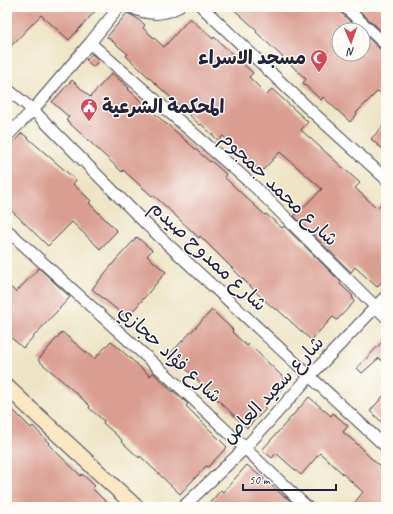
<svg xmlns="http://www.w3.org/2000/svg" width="393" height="514" viewBox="0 0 393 514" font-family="Caveat,'Playpen Sans Arabic',sans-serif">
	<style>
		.building { fill: #da9d91 }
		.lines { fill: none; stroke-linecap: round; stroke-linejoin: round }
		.street-casing { stroke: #413f50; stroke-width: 13 }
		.secondary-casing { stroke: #413f50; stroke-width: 17 }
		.street { stroke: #fff; stroke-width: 11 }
		.secondary { stroke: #fae7c3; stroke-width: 15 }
		.labels { text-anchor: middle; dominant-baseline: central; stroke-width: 3; stroke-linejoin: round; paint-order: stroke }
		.poi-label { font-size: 19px; font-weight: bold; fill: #22223b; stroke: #fdfcf7; text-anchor: end }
		.street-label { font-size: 19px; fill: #22223b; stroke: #fdfcf7 }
	</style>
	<rect width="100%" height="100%" fill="#fdfcf7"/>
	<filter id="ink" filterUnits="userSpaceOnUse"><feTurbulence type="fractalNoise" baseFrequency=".025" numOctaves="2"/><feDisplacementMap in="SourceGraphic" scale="8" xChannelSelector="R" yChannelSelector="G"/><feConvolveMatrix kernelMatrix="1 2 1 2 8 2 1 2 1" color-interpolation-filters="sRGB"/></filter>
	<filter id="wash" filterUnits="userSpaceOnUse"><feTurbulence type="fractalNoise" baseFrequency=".012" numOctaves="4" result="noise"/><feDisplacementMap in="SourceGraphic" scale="16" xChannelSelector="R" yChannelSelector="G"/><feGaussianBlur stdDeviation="0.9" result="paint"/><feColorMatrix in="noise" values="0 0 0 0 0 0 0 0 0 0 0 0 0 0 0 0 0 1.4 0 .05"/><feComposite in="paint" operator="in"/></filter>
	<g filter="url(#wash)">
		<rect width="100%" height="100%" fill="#eee4c5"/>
		<g id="blocks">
			<path class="building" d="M7 7H99L69 40 41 15 7 50Z
				M231 7H338L340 12 360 30H339V54H363V33L381 50 386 52V98L378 91 356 113 357 114 350 122 323 97 321 100 303 83 306 79 256 32 257 30Z
				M355 7H386V35Z
				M127 13 135 17 145 25 143 28 164 47 190 18 213 39 214 37 253 73 249 77 267 95 272 89 308 122 301 130 360 183 355 188 377 208 386 199V277L377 287 355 267 351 272 294 216 322 189 280 152 261 172 223 136 219 141 201 124 200 125 126 56 128 54 107 37Z
				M92 54 99 60 93 67 86 60Z
				M112 73 129 88 128 89 166 124H167L210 162 211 161 226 174 224 177 265 215 266 214 282 228 284 226 341 282 340 284 352 295 354 302 337 320 333 317 311 340 277 309 276 310 261 297 200 236 199 238 160 201 153 195 152 196 123 170 122 172 103 154 66 120 69 117 52 102 72 80 90 97Z
				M386 123V152L371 139Z
				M22 133 76 180 73 184 91 201 89 203 117 231 100 249 72 222 48 246 7 206V149Z
				M137 237 152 250 147 256 166 272 127 318 92 289 115 261Z
				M39 268 70 297 23 348 7 334V284L16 292Z
				M212 310 233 330 232 332 247 346 249 344 288 382 264 407 266 409 247 428 183 366 180 369 167 357Z
				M62 332 94 359 111 341 150 376 153 373 172 391H173L188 404 186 406 227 447 208 467 206 466 180 494 140 456 139 458 121 441 122 440 103 423 104 421 89 408 90 406 67 385 38 360Z
				M386 338V364L379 358 362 373 357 368Z
				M386 393V426L370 411Z
				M309 397 331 416 333 413 348 426 343 432 363 449 362 450 381 467 380 468 386 474V507H351L363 492 320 453 301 475 276 453 272 458 262 450Z
				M7 404 31 428 33 426 49 443 48 444 81 476 82 474 95 486 92 488 111 507H7Z
				M247 465 285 497V496L297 507H206L221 490 223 492Z"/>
		</g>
	</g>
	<g filter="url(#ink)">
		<use href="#blocks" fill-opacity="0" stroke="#413f50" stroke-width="1"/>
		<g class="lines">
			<defs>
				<path id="street" d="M131 7C146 15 163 16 178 7
					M202 7 308 108 386 179
					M345 7 386 45
					M90 43 254 186 386 317
					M7 89 33 110 146 224 386 447
					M7 136 33 110 90 43 119 7
					M7 230 194 400 307 507
					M183 507 244 449 310 376 386 296"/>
				<path id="secondary" d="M7 387 136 507"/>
			</defs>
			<use href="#street" class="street-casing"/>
			<use href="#secondary" class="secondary-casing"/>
			<use href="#street" class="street"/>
			<use href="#secondary" class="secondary"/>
		</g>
	</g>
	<defs>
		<symbol id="mosque-pin" viewBox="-11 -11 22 30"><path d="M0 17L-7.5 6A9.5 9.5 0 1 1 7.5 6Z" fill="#d1495b" stroke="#fdfcf7"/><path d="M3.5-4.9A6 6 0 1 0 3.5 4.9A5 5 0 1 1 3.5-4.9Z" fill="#fff"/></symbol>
		<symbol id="civic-pin" viewBox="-11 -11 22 30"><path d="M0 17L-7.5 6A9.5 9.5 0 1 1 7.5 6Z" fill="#d1495b" stroke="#fdfcf7"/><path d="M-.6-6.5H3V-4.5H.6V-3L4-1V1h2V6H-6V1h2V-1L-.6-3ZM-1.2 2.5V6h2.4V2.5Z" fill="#fff"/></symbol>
	</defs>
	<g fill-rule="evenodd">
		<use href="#mosque-pin" x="309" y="48" width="20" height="27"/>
		<use href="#civic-pin" x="79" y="97" width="20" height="27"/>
	</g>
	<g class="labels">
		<g class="poi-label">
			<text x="306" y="58">مسجد الاسراء</text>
			<text x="102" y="107" text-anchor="start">المحكمة الشرعية</text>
		</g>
		<g class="street-label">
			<text transform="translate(279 189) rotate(44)">شارع محمد جمجوم</text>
			<text transform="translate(208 256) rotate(43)">شارع ممدوح صيدم</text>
			<text transform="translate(170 354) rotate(43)">شارع فؤاد حجازي</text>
			<text transform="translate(273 390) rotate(-47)">شارع سعيد العاص</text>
		</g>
	</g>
	<rect width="393" height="514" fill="none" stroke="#fdfcf7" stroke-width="24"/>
	<g transform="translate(351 42) rotate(178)"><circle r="19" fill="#fdfcf7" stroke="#a5a5ac"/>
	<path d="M0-3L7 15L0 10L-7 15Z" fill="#d1495b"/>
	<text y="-6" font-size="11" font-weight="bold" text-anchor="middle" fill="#22223b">N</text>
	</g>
	<path d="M243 484v6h93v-6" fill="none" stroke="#22223b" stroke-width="2"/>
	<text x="249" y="484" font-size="12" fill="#22223b" stroke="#fdfcf7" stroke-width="3" paint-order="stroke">50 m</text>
</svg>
